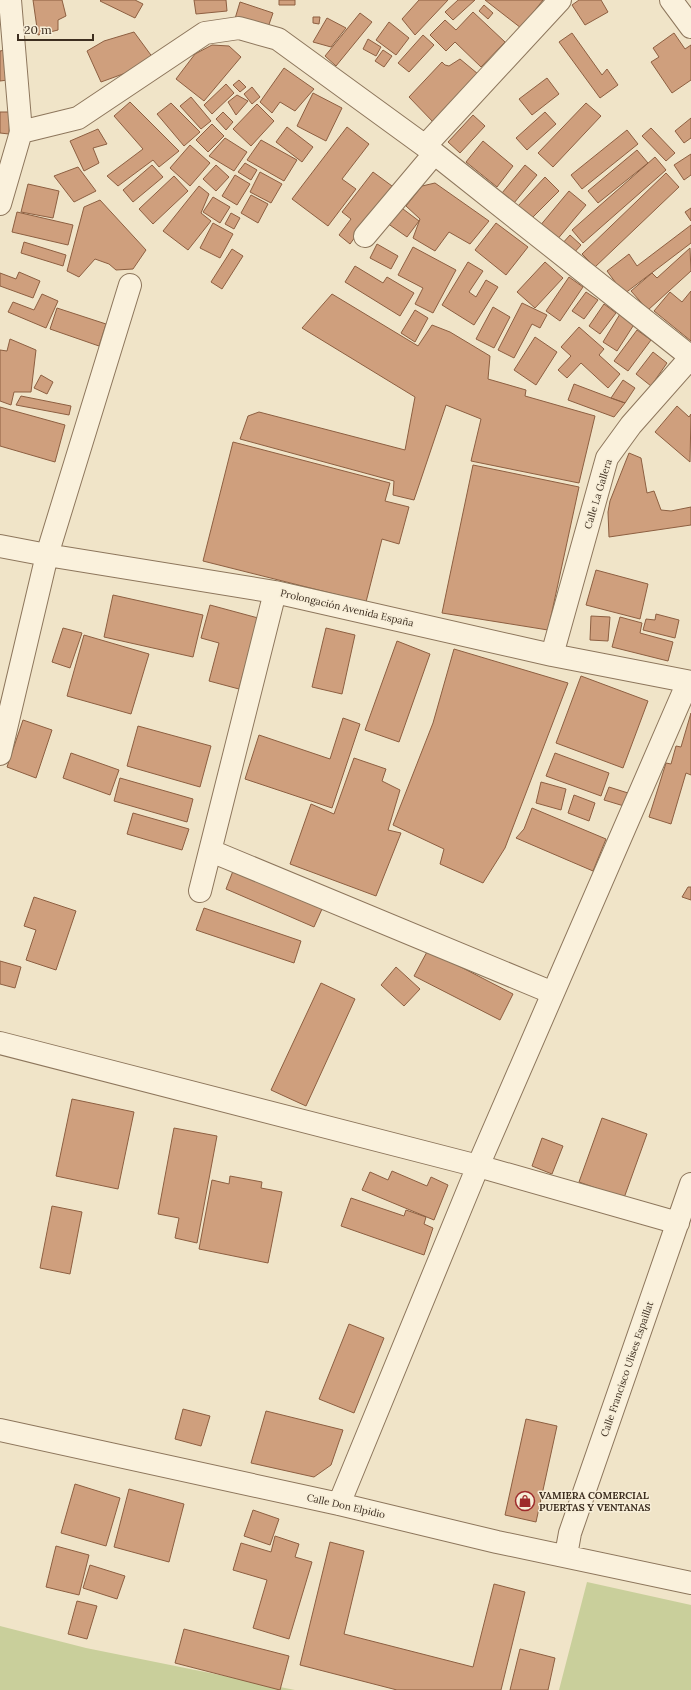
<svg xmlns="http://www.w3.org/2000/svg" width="691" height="1690" viewBox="0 0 691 1690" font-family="Lora,serif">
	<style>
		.green { fill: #c9cf9b }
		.building { fill: #cf9f7d; stroke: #8d5f41 }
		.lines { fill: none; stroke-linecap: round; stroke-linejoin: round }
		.minor-casing { stroke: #8d765c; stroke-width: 24 }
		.minor { stroke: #faf1dc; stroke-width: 22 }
		.labels { text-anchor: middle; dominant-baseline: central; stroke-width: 3; stroke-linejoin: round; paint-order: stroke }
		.street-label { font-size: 10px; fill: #3d2e20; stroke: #f7eed8 }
		.poi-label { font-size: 10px; font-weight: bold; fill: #3d2e20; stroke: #f7eed8; text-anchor: start }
	</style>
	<rect width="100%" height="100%" fill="#f0e4c8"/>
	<path class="green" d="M587 1582 691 1605V1690H559Z
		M0 1626 86 1648 295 1690H0Z"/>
	<path class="building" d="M33 0H62L66 16 58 20V30L38 35Z
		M101 0H135L143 4 135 18 100 1Z
		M194 0H226L227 11 196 14Z
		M279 0H295V5H279Z
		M419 0H448L415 35 402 19Z
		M458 0H475L453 20 445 12Z
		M485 0H543L521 28Z
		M579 0H601L608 12 585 25 572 5Z
		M240 2 273 13 266 33 234 22Z
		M484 5 493 13 488 19 479 11Z
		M473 12 505 42 481 67 455 42 446 51 430 35 445 20 456 30Z
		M360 13 372 22 336 66 325 56Z
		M313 17H320L319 24 313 23Z
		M327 18 346 28 331 47 313 42Z
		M389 22 409 38 396 55 376 40Z
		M134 32 156 62 101 82 87 51 104 41Z
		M572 33 602 75 607 69 618 85 600 98 559 42Z
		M674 33 685 49 691 45V80L672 93 651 62 659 57 653 48Z
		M423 35 434 45 409 72 398 63Z
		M368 39 381 47 376 56 363 49Z
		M212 45 229 46 241 57 204 101 176 79 195 54Z
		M5 50 8 80 0 81V51Z
		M383 50 392 56 384 67 375 61Z
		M460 59 478 74 434 123 409 97 442 62 445 65 449 66Z
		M284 68 314 89 295 111 280 102 272 113 260 102Z
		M547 78 559 94 532 115 519 99Z
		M239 80 246 87 240 92 233 85Z
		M226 84 234 93 212 114 204 105Z
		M252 87 260 97 252 104 244 94Z
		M313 93 342 108 326 141 297 126Z
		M237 95 248 101 236 115 228 102Z
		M191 97 211 121 201 129 180 106Z
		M130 102 179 151 159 167 153 160 118 186 107 176 143 149 114 116Z
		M171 103 200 132 184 146 157 114Z
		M586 103 601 116 553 167 538 153Z
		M257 104 274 121 251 146 233 129Z
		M0 112H10L9 134 0 133Z
		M223 112 233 122 226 130 216 119Z
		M545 112 556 124 527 150 516 138Z
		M473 115 485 126 460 153 448 142Z
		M691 118V138L684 143 675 131Z
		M212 124 224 136 208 152 196 140Z
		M287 127 313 147 302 162 276 142Z
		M347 127 369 144 342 179 356 189 328 226 292 199Z
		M651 128 675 153 666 161 642 136Z
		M98 129 107 144 93 148 99 163 84 171 70 141Z
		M627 130 638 144 582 189 571 175Z
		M225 138 247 152 234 171 209 156Z
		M261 140 297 160 284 181 247 160Z
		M483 141 513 166 497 187 466 162Z
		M190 145 210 163 190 186 170 168Z
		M637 150 648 163 598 203 588 191Z
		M691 154V175L684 180 674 165Z
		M655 157 666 170 583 243 572 230Z
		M245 163 257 170 251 180 238 172Z
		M152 165 163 177 133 202 123 190Z
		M216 165 229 177 216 191 203 179Z
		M525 165 537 175 514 203 502 193Z
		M78 167 96 191 74 202 54 176Z
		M260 172 282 184 271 203 250 192Z
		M373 172 392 186 350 244 339 235 351 219 342 212Z
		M666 173 679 187 595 267 582 254Z
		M235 175 250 184 237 205 222 196Z
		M174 176 188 191 153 224 139 209Z
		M545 177 559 191 530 220 517 207Z
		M435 183 489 221 470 244 449 232 435 251 413 238 420 219 406 206 422 186Z
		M28 184 59 191 53 218 21 212Z
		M199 186 209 194 201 213 211 221 188 250 163 231Z
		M569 191 586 205 556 241 539 227Z
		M251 195 268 204 258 223 241 213Z
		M213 197 230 207 220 223 203 212Z
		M100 200 146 250 133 269 116 270 109 264 95 259 79 277 67 271 84 207Z
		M399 206 419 221 407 237 387 223Z
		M691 208V221L685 212Z
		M17 212 73 225 68 245 12 232Z
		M231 213 240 218 234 229 225 224Z
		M213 223 233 234 220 258 200 248Z
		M496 223 528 247 506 275 475 250Z
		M691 225V243L624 294 607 271 629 254 637 266Z
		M570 235 581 245 572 255 561 245Z
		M24 242 66 255 63 266 21 253Z
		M377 244 398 256 391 269 370 258Z
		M413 247 456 270 433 313 415 304 423 288 398 275Z
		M690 248 691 271 648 310 631 291 652 273 657 278Z
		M232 249 243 256 222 289 211 282Z
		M468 262 483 271 469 292 476 297 486 280 498 287 474 325 442 305Z
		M545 262 563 278 535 308 517 292Z
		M355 266 383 283 387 277 414 293 400 316 345 282Z
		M19 272 40 281 33 298 0 286V273L16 279Z
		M569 277 583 287 560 321 546 311Z
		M691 291V341L654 311 670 292 682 302Z
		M586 292 598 300 584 319 572 311Z
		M42 294 58 301 46 328 8 312 13 302 34 310Z
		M332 294 418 346 432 325 450 332 490 356 488 379 526 390 525 396 595 416 579 483 471 461 481 419 446 405 414 500 393 495 394 481 240 439 248 416 259 412 405 450 415 397 302 328Z
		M522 303 547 315 540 328 532 324 514 358 498 350Z
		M604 304 616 313 600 334 589 326Z
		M493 307 510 317 494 348 476 339Z
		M57 308 106 324 99 346 50 329Z
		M415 310 428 318 415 342 401 333Z
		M620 314 635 323 617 351 603 342Z
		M579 327 604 349 599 355 620 374 608 388 581 363 567 378 558 370 571 356 561 347Z
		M637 330 651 340 628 371 614 361Z
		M535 337 557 352 536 385 514 370Z
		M10 339 36 350 31 392H14L11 405 0 401V350L7 351Z
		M653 352 667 363 651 386 636 374Z
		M41 375 53 382 47 394 34 388Z
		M623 380 635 388 625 403 611 398Z
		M574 384 611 398 625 403 614 417 568 400Z
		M21 396 71 406 69 415 16 405Z
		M677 406 689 417 691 414 690 462 655 432Z
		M0 407 65 425 55 462 0 446Z
		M233 442 390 483 385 501 409 507 399 544 382 539 366 602 203 561Z
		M629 453 641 458 647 493 654 491 661 510 671 511 691 507V525L609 537 608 512 610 501Z
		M473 465 579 487 548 630 442 613Z
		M596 570 648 584 640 619 586 605Z
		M113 595 203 615 193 657 104 637Z
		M210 605 258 618 239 689 209 681 219 643 201 638Z
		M656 614 679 620 675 638 643 630 646 619 655 620Z
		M591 616 610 617 608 641 590 640Z
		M620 617 642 623 640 633 673 642 668 661 612 647Z
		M63 628 82 633 70 668 52 662Z
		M326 628 355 635 342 694 312 687Z
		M84 635 149 654 131 714 67 696Z
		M397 641 430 654 399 742 365 730Z
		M454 649 568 683 505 848 483 883 440 864 444 849 393 825 433 723Z
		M581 676 648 701 623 768 556 743Z
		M691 713V775L686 773 671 824 649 817 666 763 671 764 676 746 681 747Z
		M343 718 360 724 332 808 245 779 259 735 330 759Z
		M23 720 52 730 36 778 7 767Z
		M138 726 211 746 200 787 127 766Z
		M71 753 119 770 110 795 63 778Z
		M555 753 609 773 601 796 546 776Z
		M354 758 386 769 382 781 400 790 388 830 401 833 376 896 290 864 311 804 334 814Z
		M120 778 193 799 187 822 114 801Z
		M541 782 566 789 561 810 536 803Z
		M609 787 628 793 624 806 604 800Z
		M574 795 595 803 589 821 568 813Z
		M532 808 606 839 593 871 516 838 524 829Z
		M133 813 189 829 182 850 127 834Z
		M233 871 322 909 314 927 226 889Z
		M688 887H691V900L682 897Z
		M34 897 76 911 56 970 26 960 36 930 24 926Z
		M204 908 301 941 294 963 196 930Z
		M428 950 513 994 500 1020 414 976Z
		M0 961 21 967 15 988 0 984Z
		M396 967 420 989 404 1006 381 985Z
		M321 983 355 999 306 1106 271 1090Z
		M72 1099 134 1112 118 1189 56 1176Z
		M602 1118 647 1134 624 1198 579 1182Z
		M174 1128 217 1136 197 1243 175 1238 179 1218 158 1214Z
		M542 1138 563 1146 552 1174 532 1166Z
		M392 1171 427 1186 431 1177 448 1185 434 1220 362 1190 370 1172 388 1180Z
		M230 1176 262 1182 261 1188 282 1192 268 1263 199 1249 212 1180 229 1184Z
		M351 1198 404 1216 406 1210 426 1217 424 1224 433 1228 424 1255 341 1226Z
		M52 1206 82 1212 70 1274 40 1268Z
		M349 1324 384 1338 354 1413 319 1399Z
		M183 1409 210 1416 201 1446 175 1439Z
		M266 1411 343 1430 331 1465 314 1477 251 1463Z
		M526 1419 557 1426 536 1522 505 1515Z
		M75 1484 120 1498 106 1546 61 1533Z
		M129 1489 184 1504 169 1562 114 1547Z
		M253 1510 279 1519 270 1545 244 1536Z
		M275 1536 299 1544 295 1557 312 1562 289 1639 253 1628 267 1580 233 1570 241 1543 271 1552Z
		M330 1542 364 1551 344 1634 473 1667 494 1584 525 1592 501 1690H397L300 1665Z
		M56 1546 89 1555 79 1595 46 1587Z
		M90 1565 125 1576 117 1599 83 1588Z
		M77 1601 97 1606 87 1639 68 1634Z
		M184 1629 289 1656 280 1690 175 1663Z
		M520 1649 555 1658 548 1690H510Z"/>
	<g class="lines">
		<defs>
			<path id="minor" d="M671 0 691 27
				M21 132 78 118 205 33 239 28 278 39 425 146 691 357
				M425 146 560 0
				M0 204 21 132 10 0
				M365 236 434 154
				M0 546 47 555 275 592 552 655 691 682
				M552 655 607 458 631 425 691 357
				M0 754 47 555 130 285
				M211 851 553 993
				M200 891 275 592
				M0 1043 478 1166 678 1223
				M0 1430 339 1504 497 1542 691 1583
				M339 1504 478 1166 688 682
				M566 1555 570 1533 691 1184"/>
		</defs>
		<use href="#minor" class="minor-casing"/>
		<use href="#minor" class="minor"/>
	</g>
	<defs>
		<symbol id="shop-ring" viewBox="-11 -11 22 22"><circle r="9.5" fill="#f7eed8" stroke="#9e2a2b" stroke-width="1.5"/><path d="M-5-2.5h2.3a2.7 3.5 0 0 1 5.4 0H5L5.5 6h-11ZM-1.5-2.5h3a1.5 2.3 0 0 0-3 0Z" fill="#9e2a2b"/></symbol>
	</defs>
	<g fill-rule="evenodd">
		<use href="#shop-ring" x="514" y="1490" width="22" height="22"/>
	</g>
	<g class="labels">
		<g class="street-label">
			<text transform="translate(598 494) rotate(-73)">Calle La Gallera</text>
			<text transform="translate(347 608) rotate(13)">Prolongación Avenida España</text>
			<text transform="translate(627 1369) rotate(-71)">Calle Francisco Ulises Espaillat</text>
			<text transform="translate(346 1506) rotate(13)">Calle Don Elpidio</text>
		</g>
		<g class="poi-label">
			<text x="539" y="1495">VAMIERA COMERCIAL<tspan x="539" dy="12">PUERTAS Y VENTANAS</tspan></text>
		</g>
	</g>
	<path d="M18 34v6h75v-6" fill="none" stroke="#3d2e20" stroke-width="2"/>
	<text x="24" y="34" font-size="12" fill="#3d2e20" stroke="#f7eed8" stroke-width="3" paint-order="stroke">20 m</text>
</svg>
